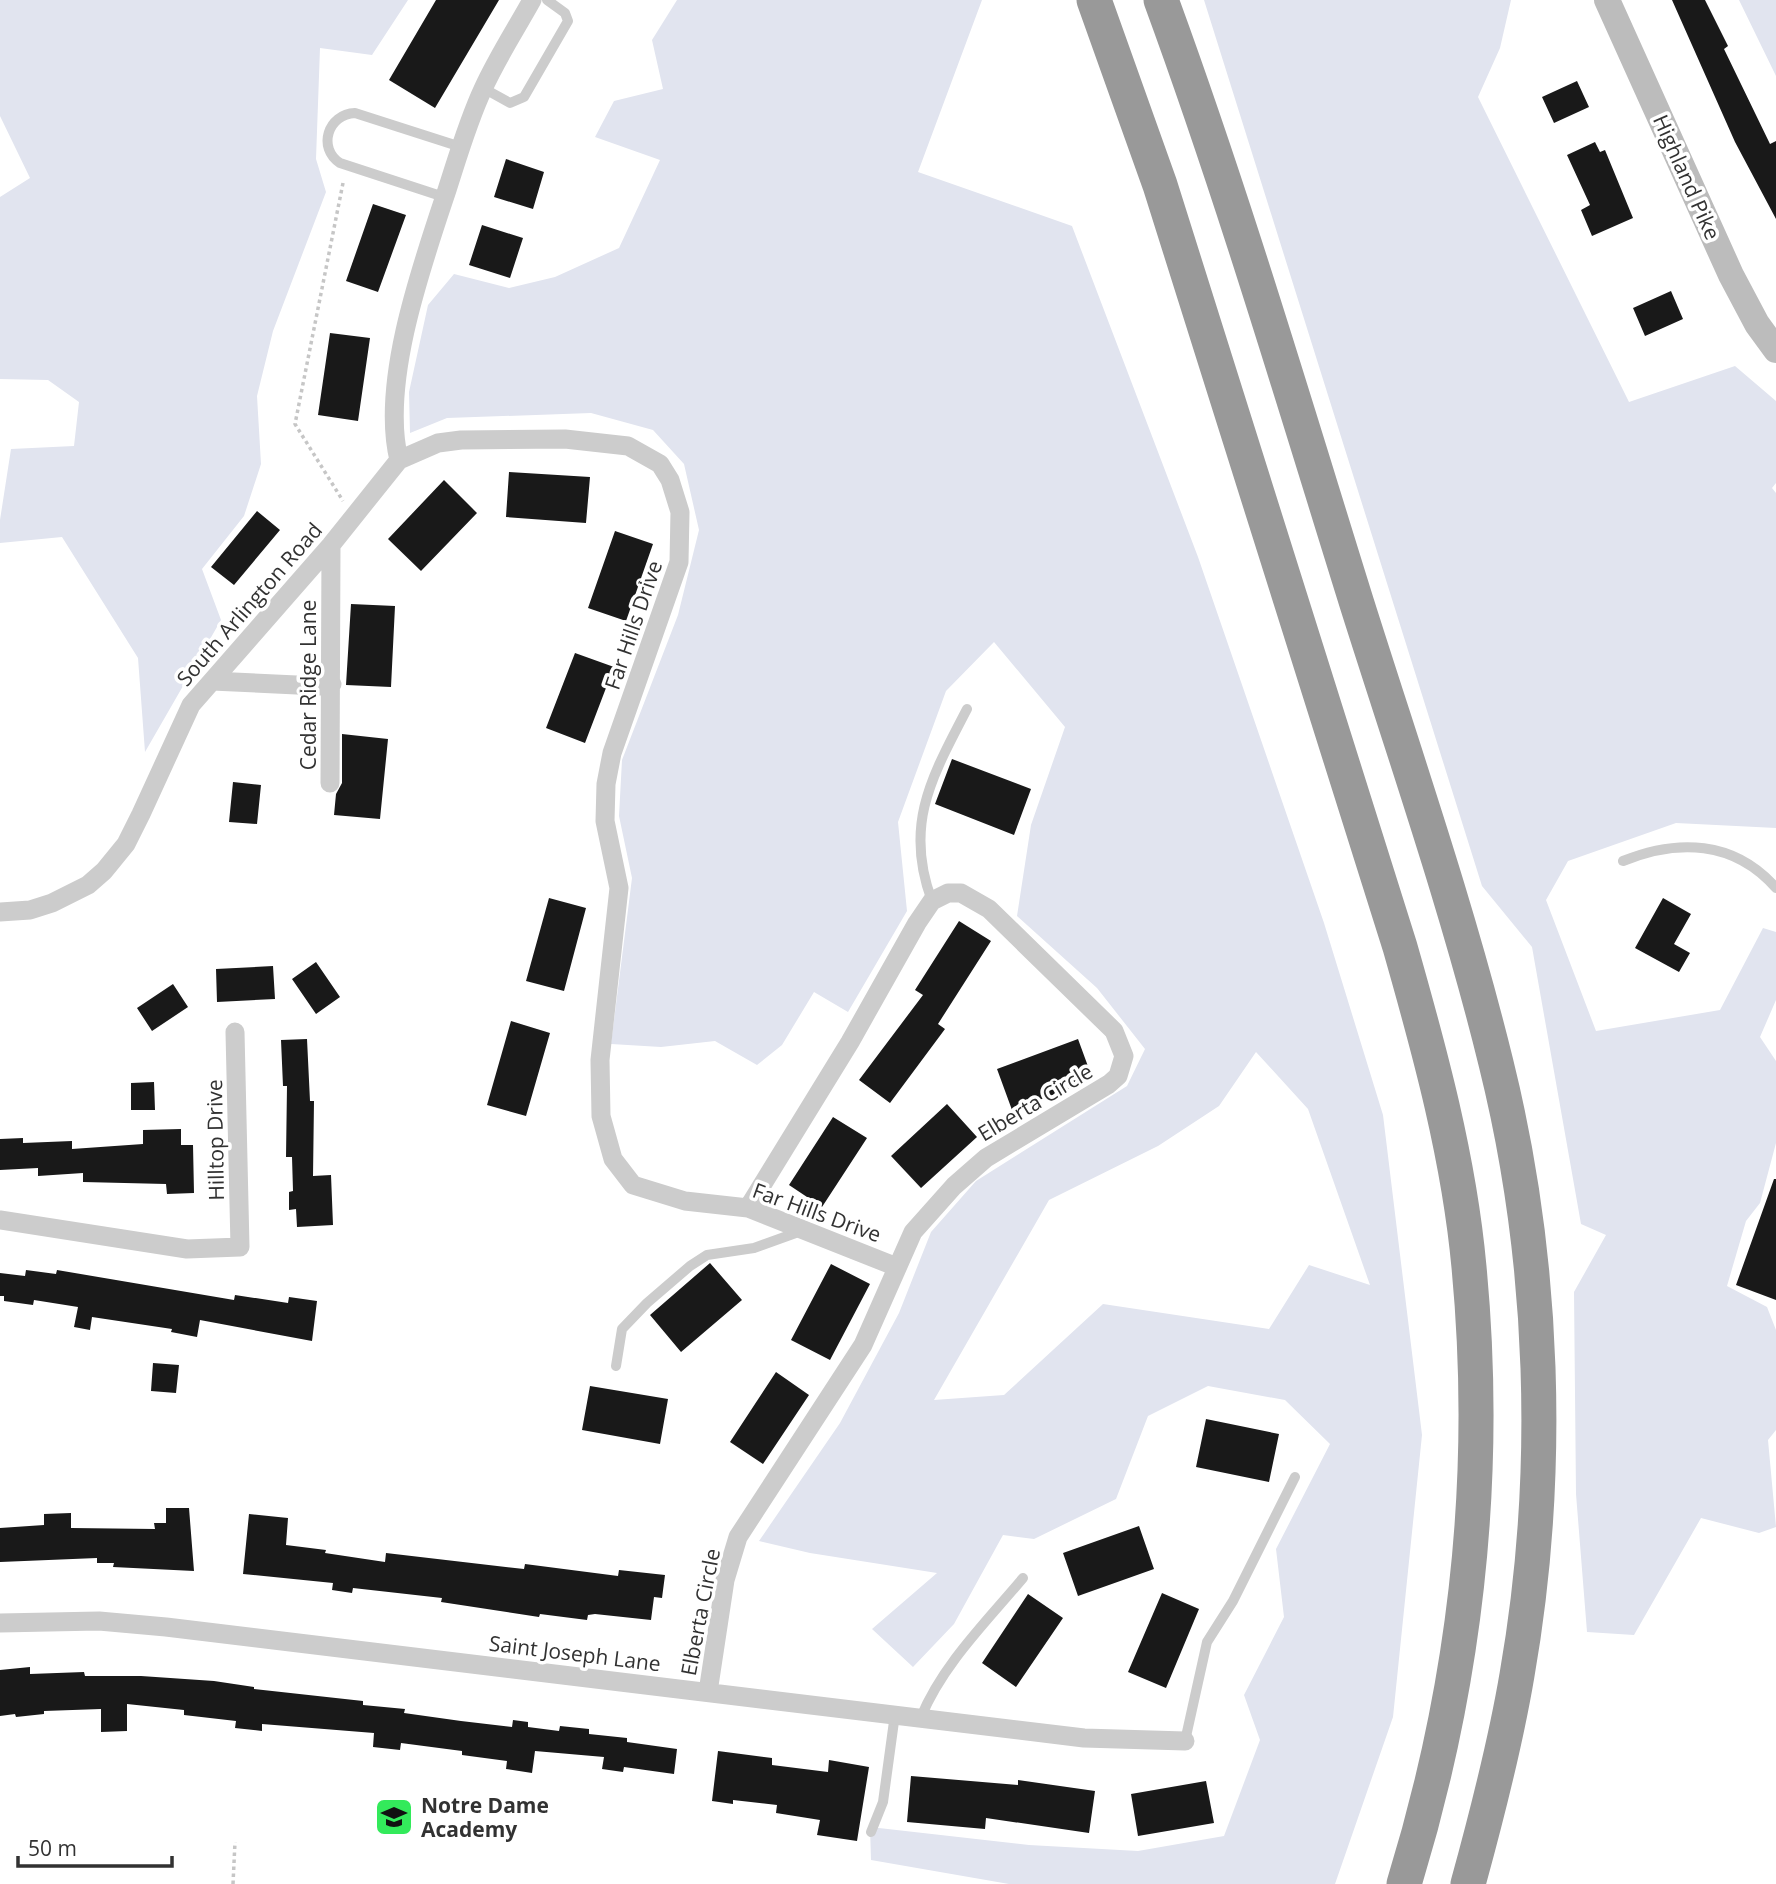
<svg xmlns="http://www.w3.org/2000/svg" width="1776" height="1884" viewBox="0 0 1776 1884" font-family="'Open Sans',sans-serif">
	<style>
		.green { fill: #e1e4ef; fill-rule: evenodd }
		.building { fill: #191919 }
		.lines { fill: none; stroke-linecap: round; stroke-linejoin: round }
		.path { stroke: #c6c6c6; stroke-width: 3.5; stroke-dasharray: 3.5 3.5; stroke-linecap: butt }
		.lane { stroke: #ccc; stroke-width: 10 }
		.street { stroke: #ccc; stroke-width: 19 }
		.secondary { stroke: #bcbcbc; stroke-width: 26 }
		.highway { stroke: #999; stroke-width: 35 }
		.labels { text-anchor: middle; dominant-baseline: central; stroke-width: 7; stroke-linejoin: round; paint-order: stroke }
		.street-label { font-size: 21px; fill: #323232; stroke: #fff }
		.poi-label { font-size: 21px; font-weight: bold; fill: #323232; stroke: #fff; text-anchor: start }
	</style>
	<rect width="100%" height="100%" fill="#fff"/>
	<path class="green" d="M0 0H408L372 55 320 48 316 159 326 192 273 331 257 396 261 464 244 516 202 569 221 620 145 752 138 658 62 537 0 543V520L11 449 74 446 79 402 48 380 0 379V197L30 178 0 116Z
		M677 0H982L918 172 1072 226 1198 557 1324 923 1383 1115 1422 1435 1393 1717 1335 1884H1009L871 1860 870 1827 1029 1845 1138 1851 1224 1836 1260 1740 1244 1695 1284 1617 1276 1549 1330 1444 1285 1400 1208 1386 1148 1416 1116 1499 1034 1539 1003 1535 954 1624 913 1667 872 1629 937 1573 810 1553 759 1541 840 1423 899 1313 931 1232 976 1181 1127 1086 1145 1049 1097 988 1017 916 1031 825 1065 727 994 642 946 691 898 822 907 911 848 1012 814 992 782 1045 757 1065 715 1041 661 1047 611 1044 632 878 619 816 622 760 678 615 699 530 684 464 653 430 591 413 447 418 410 433 409 392 428 305 454 274 509 288 555 277 619 248 660 160 595 137 614 101 663 89 652 40ZM1256 1052 1308 1109 1370 1285 1309 1265 1269 1329 1103 1304 1004 1395 934 1400 1049 1200 1158 1146 1219 1106Z
		M1204 0H1511L1500 48 1478 97 1629 402 1735 366 1776 401V483L1772 488 1776 493V828L1676 823 1568 861 1546 900 1596 1031 1720 1010 1763 928 1776 932V1000L1760 1037 1776 1061V1143L1760 1203 1746 1221 1727 1286 1767 1307 1776 1330V1430L1768 1440 1776 1527 1759 1533 1701 1518 1634 1635 1587 1632 1576 1494 1574 1292 1606 1235 1581 1224 1532 947 1482 886Z
		M1739 0H1776V76Z"/>
	<path class="building" d="M436 0H499L435 108 389 80Z
		M1672 0H1705L1728 46 1724 49 1770 144 1776 141V219L1735 142Z
		M1577 81 1589 107 1554 123 1542 97Z
		M1595 142 1600 152 1605 150 1633 218 1592 236 1581 210 1590 205 1567 155Z
		M506 159 544 172 533 209 494 197Z
		M373 204 406 215 378 292 346 281Z
		M482 225 523 238 510 278 469 265Z
		M1671 291 1683 319 1645 336 1633 308Z
		M330 333 370 338 358 421 318 415Z
		M509 472 590 477 586 523 506 517Z
		M444 480 477 513 421 571 388 539Z
		M257 511 280 530 234 585 211 567Z
		M615 531 653 544 626 621 588 608Z
		M351 604 395 606 391 687 346 685Z
		M575 653 614 667 585 743 546 728Z
		M342 734 388 739 380 819 334 815 336 794 342 783Z
		M952 759 1031 789 1014 835 935 804Z
		M233 782 261 785 257 824 229 822Z
		M549 898 586 908 564 991 526 981Z
		M1663 898 1691 914 1674 944 1690 953 1679 972 1635 948Z
		M959 921 991 941 938 1024 945 1029 890 1103 859 1080 923 995 915 990Z
		M316 962 340 997 316 1014 292 979Z
		M273 966 275 999 217 1002 216 969Z
		M173 984 188 1007 152 1031 137 1008Z
		M511 1021 550 1033 526 1116 487 1105Z
		M307 1039 310 1101H314L313 1176 331 1175 333 1225 297 1227 296 1209 289 1210V1192L293 1191 292 1157H286L287 1086H283L281 1040Z
		M1078 1039 1093 1080 1012 1110 997 1069Z
		M154 1082 155 1110H131V1083Z
		M947 1104 977 1137 921 1188 891 1156Z
		M833 1117 867 1138 822 1207 789 1185Z
		M181 1129V1145H193L194 1193 167 1194 166 1184 83 1182V1173L38 1176V1168L0 1170V1139L23 1138V1143L72 1141V1149L143 1144V1130Z
		M1774 1179H1776V1300L1736 1285Z
		M710 1263 742 1300 681 1352 650 1315Z
		M831 1264 870 1284 830 1360 791 1340Z
		M26 1270 56 1274 57 1270 234 1300 235 1295 288 1303 289 1297 317 1301 312 1341 200 1320 197 1337 171 1332 172 1329 92 1317 90 1330 74 1327 78 1307 34 1300 33 1305 4 1301V1296H0V1273L25 1276Z
		M153 1363 179 1365 176 1393 151 1391Z
		M776 1372 809 1395 763 1464 730 1442Z
		M590 1386 668 1399 660 1444 582 1430Z
		M1206 1419 1279 1434 1269 1482 1196 1467Z
		M166 1508H189L194 1571 113 1567 114 1563H97V1558L0 1562V1528L44 1525V1514L71 1513V1528L155 1529 154 1523H166Z
		M249 1514 288 1518 286 1545 326 1550 325 1553 385 1562 386 1553 524 1569 525 1564 618 1576 619 1570 665 1575 662 1598 654 1597 651 1620 595 1614 588 1615 587 1620 540 1614 539 1617 441 1602 442 1598 353 1588 352 1593 332 1590 333 1583 243 1574Z
		M1139 1526 1154 1569 1078 1596 1063 1553Z
		M1162 1593 1199 1609 1166 1688 1128 1672Z
		M1028 1594 1063 1618 1016 1687 982 1663Z
		M30 1667V1674L84 1672 85 1676H141L214 1681 254 1687V1689L363 1701V1705L405 1709 404 1713 461 1721 512 1727 513 1720 528 1722V1727L559 1731 560 1726 589 1729V1734L627 1738V1742L677 1749 674 1774 624 1767 623 1772 602 1769 604 1757 535 1751 532 1773 506 1769 507 1761 462 1755V1751L401 1743 400 1750 373 1747 374 1733 262 1724V1731L235 1728 236 1721 184 1715V1710L127 1704V1731L101 1732V1709L44 1711V1714L16 1717 15 1714 0 1716V1670Z
		M718 1751 772 1758V1765L828 1772 829 1760 869 1767 857 1841 817 1835 820 1820 776 1813 777 1805 733 1800V1804L712 1801Z
		M911 1776 1018 1785V1780L1095 1791 1089 1833 986 1818 985 1829 907 1822Z
		M1206 1781 1214 1823 1138 1836 1131 1794Z"/>
	<g class="lines">
		<path class="path" d="M343 183 295 424 343 501
			M233 1884 235 1842"/>
		<path class="lane" d="M483 88 510 103 524 97 568 21 565 13 547 0
			M444 197 340 163C317 148 328 114 355 113L461 147
			M1623 861C1677 839 1734 840 1776 888
			M932 901C903 824 933 775 967 709
			M616 1366 622 1329 647 1303 690 1266 707 1255 754 1248 804 1230
			M921 1717C943 1664 987 1621 1023 1578
			M1185 1741 1207 1642 1233 1601 1295 1477
			M871 1832 883 1802 895 1714"/>
		<path class="street" d="M399 460 438 443 461 440 565 439 628 446 660 464 670 480 680 512 679 562 612 753 606 784 605 821 619 888 600 1060 601 1116 613 1159 633 1185 685 1201 748 1208 897 1267
			M399 460C380 383 422 265 447 190 458 156 468 121 483 89 497 58 516 29 532 0
			M212 681 318 686 332 684
			M330 783 331 545
			M0 912 30 910 52 903 88 885 104 871 126 844 141 814 191 705 331 545 399 460
			M0 1220 187 1249 240 1247 235 1032
			M0 1623 99 1621 166 1627 1084 1738 1185 1741
			M708 1692 725 1580 738 1537 863 1345 913 1232 954 1186 986 1158 1109 1084 1118 1076 1124 1056 1114 1031 989 909 961 893H948L932 901 917 923 850 1042 748 1208"/>
		<path class="secondary" d="M1607 0 1731 275 1757 324 1776 350"/>
		<path class="highway" d="M1094 0 1160 185 1400 947C1430 1052 1459 1158 1469 1267 1489 1477 1466 1683 1404 1884
			M1161 0C1234 199 1294 402 1357 604 1405 756 1458 908 1496 1063 1545 1260 1552 1475 1517 1675 1505 1746 1487 1815 1468 1884"/>
	</g>
	<defs>
		<symbol id="school-square" viewBox="-11 -11 22 22"><rect x="-9" y="-9" width="18" height="18" rx="4" fill="#33ea5b" stroke="#fff"/><path d="M0-5L7-2L0 1L-7-2ZM-4 1L0 2.5L4 1V4Q0 6-4 4Z" fill="#111"/></symbol>
	</defs>
	<g fill-rule="evenodd">
		<use href="#school-square" x="372" y="1795" width="44" height="44"/>
	</g>
	<g class="labels">
		<g class="street-label">
			<text transform="translate(1687 177) rotate(66)">Highland Pike</text>
			<text transform="translate(249 604) rotate(-49)">South Arlington Road</text>
			<text transform="translate(633 625) rotate(-71)">Far Hills Drive</text>
			<text transform="translate(308 685) rotate(-90)">Cedar Ridge Lane</text>
			<text transform="translate(1035 1102) rotate(-31)">Elberta Circle</text>
			<text transform="translate(215 1140) rotate(-91)">Hilltop Drive</text>
			<text transform="translate(817 1212) rotate(20)">Far Hills Drive</text>
			<text transform="translate(700 1612) rotate(-79)">Elberta Circle</text>
			<text transform="translate(575 1653) rotate(7)">Saint Joseph Lane</text>
		</g>
		<g class="poi-label">
			<text x="421" y="1805">Notre Dame<tspan x="421" dy="24">Academy</tspan></text>
		</g>
	</g>
	<path d="M18 1856v10h154v-10" fill="none" stroke="#323232" stroke-width="3.5"/>
	<text x="28" y="1856" font-size="21" fill="#323232" stroke="#ffffff" stroke-width="5" paint-order="stroke">50 m</text>
</svg>
